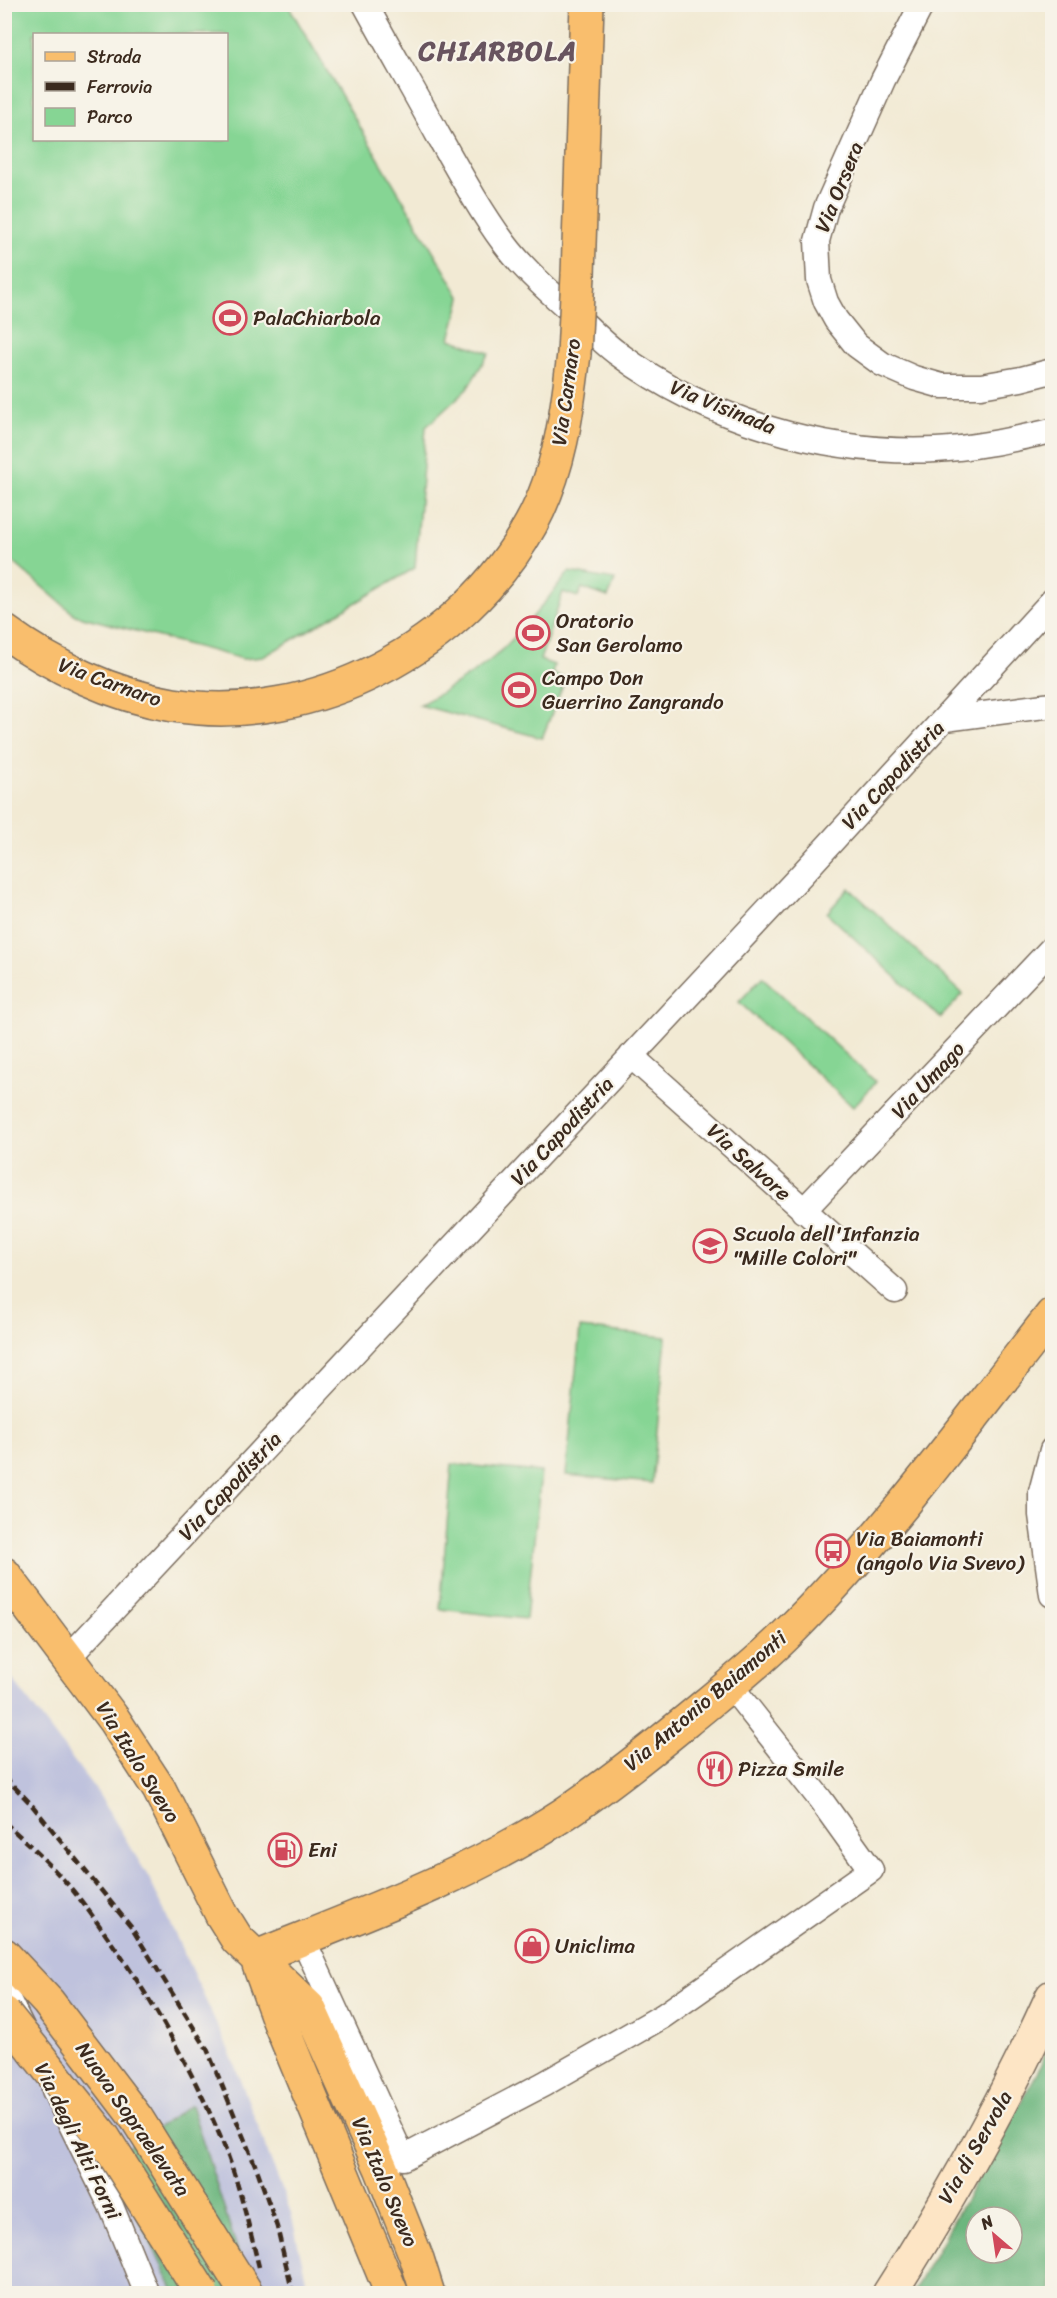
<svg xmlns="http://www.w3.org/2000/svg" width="1057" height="2298" viewBox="0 0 1057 2298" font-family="Sriracha,sans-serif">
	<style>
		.industrial { fill: #bfc2dd }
		.green { fill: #86d594; stroke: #608059; stroke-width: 1.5; fill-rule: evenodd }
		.forest { fill: #6cb67e; stroke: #54704e; stroke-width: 1.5; fill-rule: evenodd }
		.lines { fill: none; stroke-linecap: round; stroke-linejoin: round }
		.minor-casing { stroke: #7b6d5e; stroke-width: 27 }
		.secondary-casing { stroke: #7b6d5e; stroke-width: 36 }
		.primary-casing { stroke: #7b6d5e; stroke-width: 36 }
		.trunk-casing { stroke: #7b6d5e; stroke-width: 36 }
		.minor { stroke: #fff; stroke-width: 24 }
		.secondary { stroke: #fde5c5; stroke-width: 33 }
		.primary { stroke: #f9be6d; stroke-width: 33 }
		.trunk { stroke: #f9be6d; stroke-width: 33 }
		.rail { stroke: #3b2a1e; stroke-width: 4.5; stroke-dasharray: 9 4.5; stroke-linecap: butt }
		.primary-bridge-casing { stroke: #7b6d5e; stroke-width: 36; stroke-linecap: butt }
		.trunk-bridge-casing { stroke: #7b6d5e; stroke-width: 36; stroke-linecap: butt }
		.primary-bridge { stroke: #f9be6d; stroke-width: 33 }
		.trunk-bridge { stroke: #f9be6d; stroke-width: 33 }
		.labels { text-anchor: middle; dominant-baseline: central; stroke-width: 4.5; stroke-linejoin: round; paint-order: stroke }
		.street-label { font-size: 21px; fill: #3b2a1e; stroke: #f7f3e8 }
		.poi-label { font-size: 21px; fill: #3b2a1e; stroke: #f7f3e8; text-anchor: start }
		.district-label { font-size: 27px; font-weight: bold; letter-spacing: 1.5px; fill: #68545f; stroke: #f7f3e8 }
	</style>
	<rect width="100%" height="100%" fill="#f7f3e8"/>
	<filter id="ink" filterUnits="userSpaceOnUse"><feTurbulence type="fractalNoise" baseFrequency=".0167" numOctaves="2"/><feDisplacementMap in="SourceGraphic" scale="12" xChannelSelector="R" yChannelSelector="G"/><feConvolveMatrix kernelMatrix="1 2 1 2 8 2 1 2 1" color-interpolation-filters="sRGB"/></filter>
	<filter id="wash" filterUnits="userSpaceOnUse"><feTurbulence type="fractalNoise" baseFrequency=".008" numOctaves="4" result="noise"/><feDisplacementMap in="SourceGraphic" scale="24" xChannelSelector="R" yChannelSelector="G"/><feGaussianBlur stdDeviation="1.35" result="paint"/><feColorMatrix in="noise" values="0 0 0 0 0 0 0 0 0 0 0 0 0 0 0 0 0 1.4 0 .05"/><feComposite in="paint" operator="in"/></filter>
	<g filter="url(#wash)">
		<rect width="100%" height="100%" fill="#f2ead4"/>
		<path class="industrial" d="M4 1668 98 1793 149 1878 230 2053 291 2213 309 2293H251L191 2106 111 2159 175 2293H5Z"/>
		<path class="green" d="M5 4 288 5 461 298 450 339 489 353 467 389 426 427 415 568 263 657 243 659 75 615 5 555ZM34 34H226V140H34Z
			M569 572 615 580 608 597 582 588 578 597 563 592 540 660 554 665 552 674 566 678 542 738 419 705C445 691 471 676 494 657 522 632 546 601 569 572Z
			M849 888 963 994 940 1018 827 913Z
			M762 977 876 1082 853 1107 739 1002Z
			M580 1328 666 1337 652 1483 566 1475Z
			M452 1464 541 1472 526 1619 440 1609Z"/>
		<path class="forest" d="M1052 2038V2293L912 2294 1037 2073ZM976 2217H1012V2253H976Z
			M191 2105 251 2293H175L111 2159Z"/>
	</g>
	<g filter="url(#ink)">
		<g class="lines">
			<defs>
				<path id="minor" d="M365 4C389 48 414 91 438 135 459 172 479 209 504 243 524 270 549 291 574 314 588 327 602 342 617 353 707 420 825 455 936 450 975 448 1014 439 1052 431
					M922 4 883 80 826 208 817 241 819 280 826 302 836 320 856 345 882 364 914 378 942 386H981L1021 379 1052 371
					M945 719 1052 705
					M631 1056 895 1291
					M803 1211 1052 948
					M1052 1450 1041 1492V1515L1052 1595
					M68 1658 803 873 1052 601
					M303 1939 403 2158 544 2084 663 2016 871 1870 820 1799 730 1685
					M4 1991 22 2027
					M54 2090 111 2206 147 2294"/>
				<path id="secondary" d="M889 2294C950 2199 1006 2099 1052 1997"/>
				<path id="primary" d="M578 275 587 4
					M4 631C53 667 113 695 173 705 313 728 464 646 531 524 560 471 567 413 574 354
					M4 1574 114 1720 159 1789 222 1915 237 1939 309 2008 381 2168 417 2259 428 2294
					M256 1957C361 1915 469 1876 564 1814 606 1786 646 1754 685 1722 720 1693 756 1665 788 1633 886 1536 967 1422 1052 1315
					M259 1965 278 2018 392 2294"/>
				<path id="trunk" d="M4 1955 48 2002 137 2119 247 2294"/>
			</defs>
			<use href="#minor" class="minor-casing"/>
			<use href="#secondary" class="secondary-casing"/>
			<use href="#primary" class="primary-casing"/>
			<use href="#trunk" class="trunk-casing"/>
			<use href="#minor" class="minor"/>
			<use href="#secondary" class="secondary"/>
			<use href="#primary" class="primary"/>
			<use href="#trunk" class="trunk"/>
			<path class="rail" d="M4 1776 31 1804 131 1927 207 2049 258 2172 277 2227 293 2294
				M4 1822C23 1839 43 1857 60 1876 81 1898 98 1924 116 1949 156 2007 192 2070 220 2136 238 2178 248 2223 259 2267"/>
			<defs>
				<path id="primary-bridge" d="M574 354 578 275"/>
				<path id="trunk-bridge" d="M4 2013 104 2138 202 2294"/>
			</defs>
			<use href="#primary-bridge" class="primary-bridge-casing"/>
			<use href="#trunk-bridge" class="trunk-bridge-casing"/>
			<use href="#primary-bridge" class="primary-bridge"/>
			<use href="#trunk-bridge" class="trunk-bridge"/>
		</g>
	</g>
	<defs>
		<symbol id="stadium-ring" viewBox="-11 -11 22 22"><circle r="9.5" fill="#f7f3e8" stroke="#d1495b" stroke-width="1.5"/><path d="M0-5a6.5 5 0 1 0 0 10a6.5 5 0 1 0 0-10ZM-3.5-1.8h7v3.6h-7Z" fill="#d1495b"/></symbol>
		<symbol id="school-ring" viewBox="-11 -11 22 22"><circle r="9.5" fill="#f7f3e8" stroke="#d1495b" stroke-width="1.5"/><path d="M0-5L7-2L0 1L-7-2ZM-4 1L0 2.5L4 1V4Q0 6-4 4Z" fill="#d1495b"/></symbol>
		<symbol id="bus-ring" viewBox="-11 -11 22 22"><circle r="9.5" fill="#f7f3e8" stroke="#d1495b" stroke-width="1.5"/><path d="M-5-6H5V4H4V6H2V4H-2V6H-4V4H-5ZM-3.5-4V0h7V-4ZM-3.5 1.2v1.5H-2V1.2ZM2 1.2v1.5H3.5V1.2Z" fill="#d1495b"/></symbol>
		<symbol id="restaurant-ring" viewBox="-11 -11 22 22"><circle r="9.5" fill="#f7f3e8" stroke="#d1495b" stroke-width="1.5"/><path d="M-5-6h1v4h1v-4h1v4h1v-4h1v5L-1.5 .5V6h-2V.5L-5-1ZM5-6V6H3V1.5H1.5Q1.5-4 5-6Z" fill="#d1495b"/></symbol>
		<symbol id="fuel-ring" viewBox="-11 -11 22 22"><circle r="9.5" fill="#f7f3e8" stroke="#d1495b" stroke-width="1.5"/><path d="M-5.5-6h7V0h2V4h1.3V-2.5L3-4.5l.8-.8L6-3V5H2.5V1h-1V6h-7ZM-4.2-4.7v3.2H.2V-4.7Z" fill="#d1495b"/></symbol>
		<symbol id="shop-ring" viewBox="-11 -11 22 22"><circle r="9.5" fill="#f7f3e8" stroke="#d1495b" stroke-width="1.5"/><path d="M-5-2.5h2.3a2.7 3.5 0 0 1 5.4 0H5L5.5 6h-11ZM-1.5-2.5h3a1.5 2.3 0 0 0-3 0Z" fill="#d1495b"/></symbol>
	</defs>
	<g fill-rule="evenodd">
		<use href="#stadium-ring" x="211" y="299" width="38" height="38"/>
		<use href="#stadium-ring" x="514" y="614" width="38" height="38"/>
		<use href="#stadium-ring" x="500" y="671" width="38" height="38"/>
		<use href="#school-ring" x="691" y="1227" width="38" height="38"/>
		<use href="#bus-ring" x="814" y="1532" width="38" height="38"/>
		<use href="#restaurant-ring" x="696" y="1750" width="38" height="38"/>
		<use href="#fuel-ring" x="266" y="1831" width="38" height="38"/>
		<use href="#shop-ring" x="513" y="1927" width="38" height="38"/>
	</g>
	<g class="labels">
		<g class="street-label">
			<text transform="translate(839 187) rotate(-68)">Via Orsera</text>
			<text transform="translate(566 392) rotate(-82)">Via Carnaro</text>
			<text transform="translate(723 407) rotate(22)">Via Visinada</text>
			<text transform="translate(110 682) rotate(20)">Via Carnaro</text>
			<text transform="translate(893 775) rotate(-47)">Via Capodistria</text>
			<text transform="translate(928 1080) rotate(-47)">Via Umago</text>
			<text transform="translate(562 1131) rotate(-47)">Via Capodistria</text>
			<text transform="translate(749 1162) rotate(42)">Via Salvore</text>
			<text transform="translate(230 1486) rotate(-47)">Via Capodistria</text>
			<text transform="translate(705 1701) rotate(-40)">Via Antonio Baiamonti</text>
			<text transform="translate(138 1762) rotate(58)">Via Italo Svevo</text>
			<text transform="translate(133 2119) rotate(55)">Nuova Sopraelevata</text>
			<text transform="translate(78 2141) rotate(64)">Via degli Alti Forni</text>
			<text transform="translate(975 2147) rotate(-60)">Via di Servola</text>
			<text transform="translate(385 2182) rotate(67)">Via Italo Svevo</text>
		</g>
		<g class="poi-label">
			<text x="253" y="318">PalaChiarbola</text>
			<text x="556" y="621">Oratorio<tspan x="556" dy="24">San Gerolamo</tspan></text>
			<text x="542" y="678">Campo Don<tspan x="542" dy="24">Guerrino Zangrando</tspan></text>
			<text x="733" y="1234">Scuola dell'Infanzia<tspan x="733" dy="24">"Mille Colori"</tspan></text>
			<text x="856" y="1539">Via Baiamonti<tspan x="856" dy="24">(angolo Via Svevo)</tspan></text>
			<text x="738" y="1769">Pizza Smile</text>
			<text x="308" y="1850">Eni</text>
			<text x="555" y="1946">Uniclima</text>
		</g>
		<g class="district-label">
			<text x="498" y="51">CHIARBOLA</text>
		</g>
	</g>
	<rect width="1057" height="2298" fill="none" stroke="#f7f3e8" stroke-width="24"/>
	<rect x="33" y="33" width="195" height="108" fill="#f7f3e8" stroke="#aca397" stroke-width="1.5"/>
	<rect x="45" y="52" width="30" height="9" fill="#f9be6d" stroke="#aca397" stroke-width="1.5"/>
	<text x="87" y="63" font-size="18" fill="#3b2a1e">Strada</text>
	<rect x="45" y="82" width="30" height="9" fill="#3b2a1e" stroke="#aca397" stroke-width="1.5"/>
	<text x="87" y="93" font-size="18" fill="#3b2a1e">Ferrovia</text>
	<rect x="45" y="108" width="30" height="18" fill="#86d594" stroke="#aca397" stroke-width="1.5"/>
	<text x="87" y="123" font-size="18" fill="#3b2a1e">Parco</text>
	<g transform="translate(994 2235) rotate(331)"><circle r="28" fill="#f7f3e8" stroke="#aca397" stroke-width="1.5"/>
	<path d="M0-4.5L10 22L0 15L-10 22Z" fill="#d1495b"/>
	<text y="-9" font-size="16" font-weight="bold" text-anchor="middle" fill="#3b2a1e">N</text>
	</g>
</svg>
